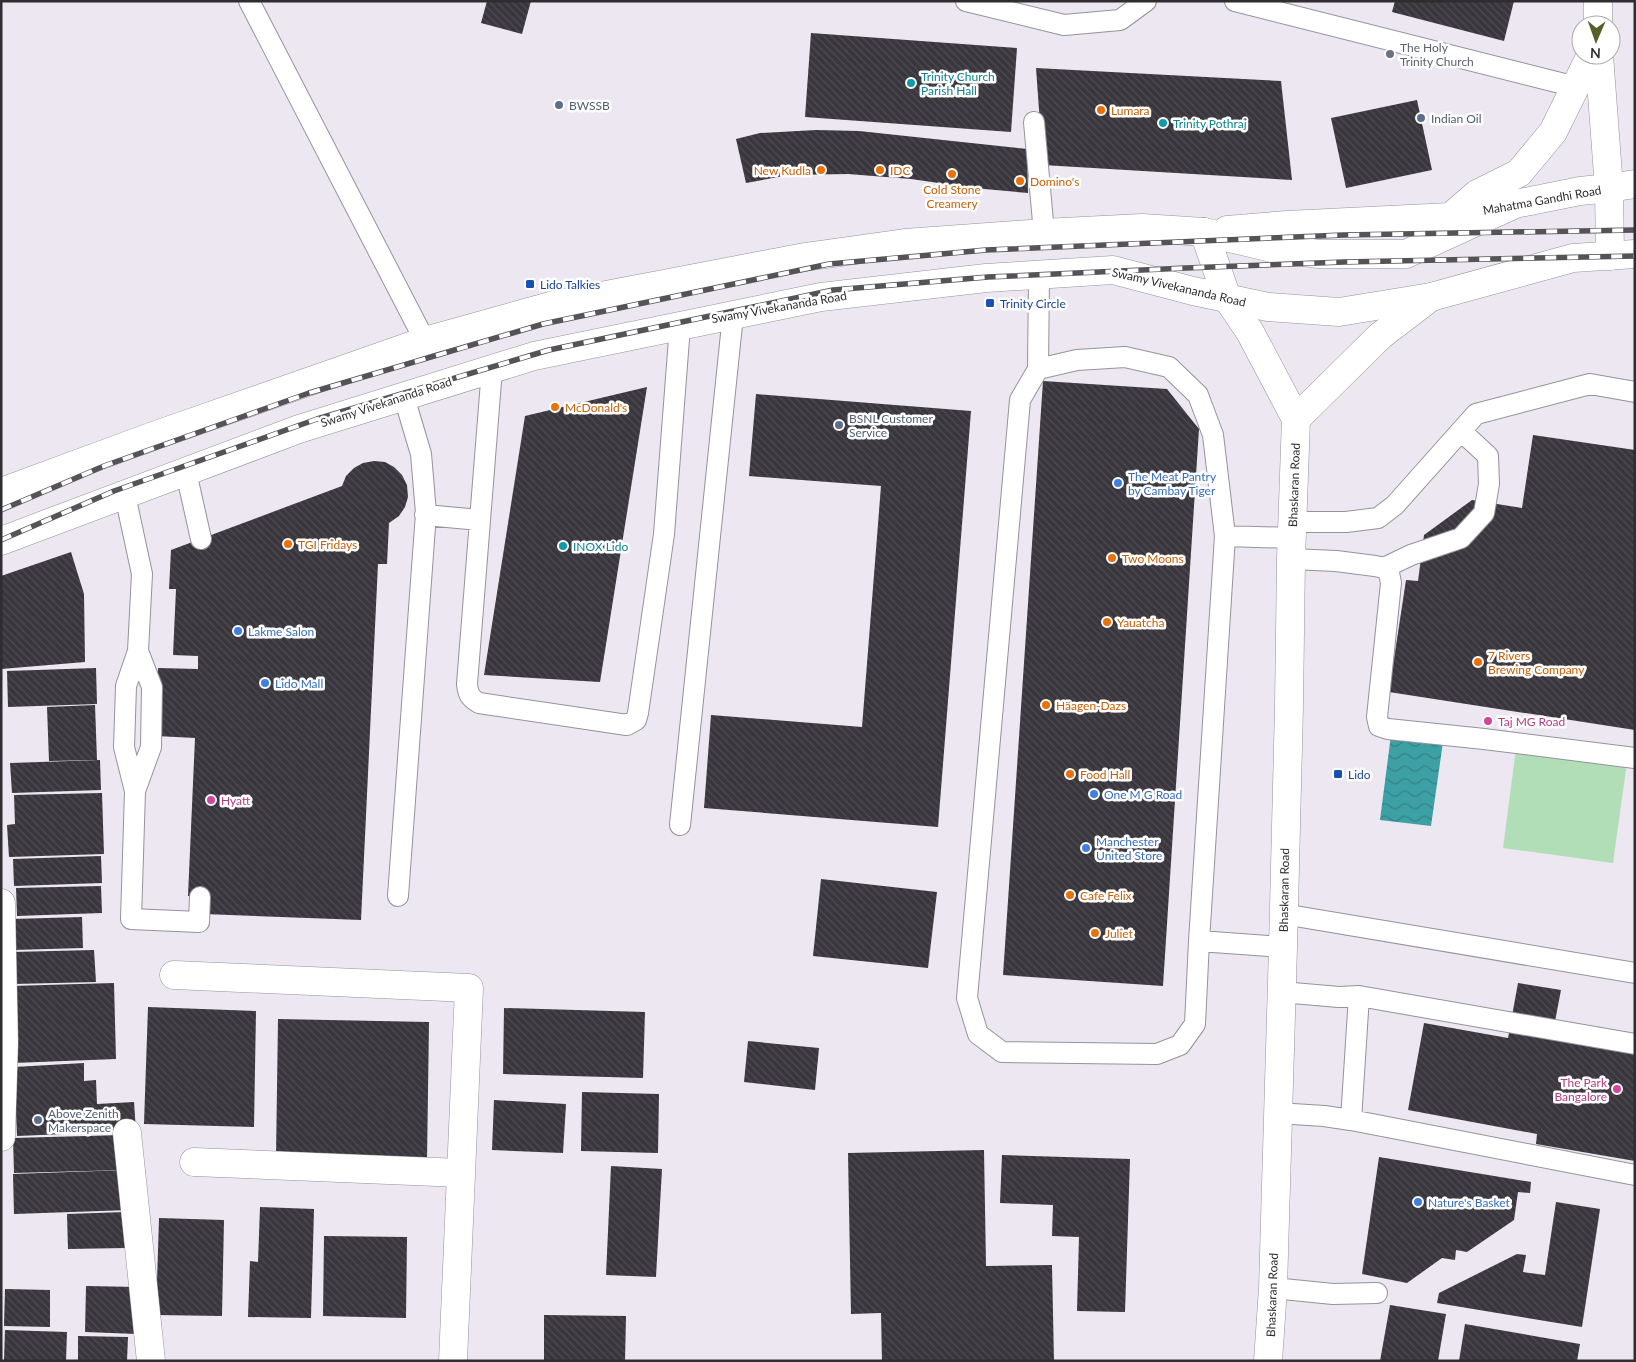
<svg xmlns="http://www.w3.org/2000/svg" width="1636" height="1362" viewBox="0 0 1636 1362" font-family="Lato,sans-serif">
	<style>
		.grass { fill: #b2deb7 }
		.water { fill: url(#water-waves) }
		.building { fill: url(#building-back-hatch) }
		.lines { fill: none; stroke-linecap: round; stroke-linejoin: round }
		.lane-casing { stroke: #96929a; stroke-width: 22 }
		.street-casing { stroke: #96929a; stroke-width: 29 }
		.secondary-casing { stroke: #96929a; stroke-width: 29 }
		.primary-casing { stroke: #96929a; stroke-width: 29 }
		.lane { stroke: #fff; stroke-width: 20 }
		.street { stroke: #fff; stroke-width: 28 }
		.secondary { stroke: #fff; stroke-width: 28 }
		.primary { stroke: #fff; stroke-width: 28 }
		.rail-casing { stroke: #565358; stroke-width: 5.5 }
		.rail { stroke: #fff; stroke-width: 4; stroke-dasharray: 11; stroke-linecap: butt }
		.worship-dot { fill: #6b7280; stroke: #fff; stroke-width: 2 }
		.culture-dot { fill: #0f9aa8; stroke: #fff; stroke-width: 2 }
		.service-dot { fill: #5c6f8a; stroke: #fff; stroke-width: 2 }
		.food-dot { fill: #e8710a; stroke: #fff; stroke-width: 2 }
		.transit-dot { fill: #1a4fb4; stroke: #fff; stroke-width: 2 }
		.shop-dot { fill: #3f7fe0; stroke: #fff; stroke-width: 2 }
		.hotel-dot { fill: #d1479c; stroke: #fff; stroke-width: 2 }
		.labels { text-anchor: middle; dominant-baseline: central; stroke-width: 5; stroke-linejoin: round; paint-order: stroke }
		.worship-label { font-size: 12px; fill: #5b616d; stroke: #fff; text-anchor: start }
		.culture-label { font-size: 12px; fill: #0d838f; stroke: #fff; text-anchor: start }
		.service-label { font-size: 12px; fill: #4e5e75; stroke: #fff; text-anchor: start }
		.food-label { font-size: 12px; fill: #c56008; stroke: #fff; text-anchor: start }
		.street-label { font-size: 12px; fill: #2f2d30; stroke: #fff }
		.transit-label { font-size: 12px; fill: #164399; stroke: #fff; text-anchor: start }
		.shop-label { font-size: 12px; fill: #366cbe; stroke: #fff; text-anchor: start }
		.hotel-label { font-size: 12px; fill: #b23c85; stroke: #fff; text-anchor: start }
	</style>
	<defs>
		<pattern id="water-waves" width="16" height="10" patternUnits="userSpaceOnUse" patternTransform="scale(1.25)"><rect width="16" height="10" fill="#3da0a5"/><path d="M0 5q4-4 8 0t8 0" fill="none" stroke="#348387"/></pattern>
		<pattern id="building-back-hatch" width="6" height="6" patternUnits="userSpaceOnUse" patternTransform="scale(1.25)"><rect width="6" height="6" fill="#3a363d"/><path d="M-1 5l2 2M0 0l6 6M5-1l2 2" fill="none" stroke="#4e4b51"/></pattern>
	</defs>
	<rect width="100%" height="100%" fill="#ece7f0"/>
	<path class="grass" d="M1517 741 1628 755 1613 863 1503 848Z"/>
	<path class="water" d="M1391 735 1443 742 1431 826 1380 820Z"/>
	<path class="building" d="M487 1H531L522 34 481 23Z
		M1395 1H1514L1504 41 1392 12Z
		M811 33 1017 48 1011 132 805 117Z
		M1036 68 1281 81 1292 180 1043 165Z
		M1417 100 1432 170 1346 188 1331 118Z
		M816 130 859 131 1027 149 1028 193 973 188 911 179 848 174 789 175 746 183 736 139 760 133Z
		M1043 381 1167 389 1199 429 1163 986 1003 975Z
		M647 387 600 682 484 675 525 416Z
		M756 394 971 411 938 827 704 808 711 715 862 727 881 486 749 476Z
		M1533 435 1635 450V730L1389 692 1406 580 1418 581 1424 535 1472 500 1522 508Z
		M374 461 385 462 394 467 402 475 407 485 408 497 405 507 399 516 389 523 387 564H378L361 920 204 914 205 897 188 896 195 738 156 736 158 668 198 669V656L173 655 176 589H169L171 550 342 486 346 476 354 468 363 463Z
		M71 552 84 594 85 662 1 669V576Z
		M96 668 97 704 8 707 7 671Z
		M95 705 97 760 49 761 47 707Z
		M100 760 101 790 12 793 10 763Z
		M102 793 104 854 9 857 7 825 15 824 14 795Z
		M101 856 102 883 14 886 13 859Z
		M821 879 937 892 928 968 813 956Z
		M101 886 102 913 17 916 16 888Z
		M82 917 83 948 13 950 12 919Z
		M94 950 96 982 13 984 12 952Z
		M114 983 116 1059 13 1063 11 986Z
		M1518 983 1561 990 1552 1037 1635 1052V1161L1536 1144 1537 1134 1408 1110 1424 1023 1508 1038Z
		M148 1007 256 1011 254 1127 144 1124Z
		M504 1008 645 1012 643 1078 503 1074Z
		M278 1019 429 1022 427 1160 276 1157Z
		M748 1041 819 1048 815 1090 744 1082Z
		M84 1063V1081L96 1080 97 1104 134 1102 136 1131 17 1136 14 1067Z
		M582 1092 659 1094 658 1153 581 1151Z
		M494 1100 566 1104 563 1153 492 1150Z
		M123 1135 124 1170 14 1173 13 1138Z
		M984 1150 986 1266 1052 1265 1054 1361H882L881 1313 851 1314 848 1153Z
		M1002 1155 1130 1159 1125 1312 1077 1311 1079 1237 1052 1236 1053 1205 1000 1203Z
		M1379 1157 1531 1182 1530 1193 1518 1192 1514 1220 1467 1252 1456 1250 1455 1260 1442 1258 1407 1283 1362 1274Z
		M611 1166 662 1169 656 1277 606 1275Z
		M127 1170 129 1210 14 1214 13 1174Z
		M1556 1202 1600 1209 1582 1327 1437 1303 1439 1293 1517 1254 1526 1255 1523 1272 1545 1275Z
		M260 1207 314 1209 311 1318 248 1317 250 1261 258 1262Z
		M125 1212 126 1248 68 1249 67 1214Z
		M159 1218 224 1220 222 1316 156 1315Z
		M324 1236 407 1237 406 1318 323 1316Z
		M86 1286 138 1287 137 1334 85 1332Z
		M5 1289 50 1290V1327L4 1326Z
		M1390 1305 1446 1314 1438 1361H1380Z
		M544 1315 626 1316 625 1361H544Z
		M1465 1324 1580 1344 1577 1361H1459Z
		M5 1330 67 1332 66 1361H4Z
		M78 1336 128 1337 127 1361H78Z"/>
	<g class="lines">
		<defs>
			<path id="lane" d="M249 1 425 341
				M966 1 1064 25 1120 20 1146 1
				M1235 1 1576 87
				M1034 122 1044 233
				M492 369 467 684C468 694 470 698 479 703L627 725 636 720 638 713 664 534 680 326
				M1038 369 1039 276
				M186 472 201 539
				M125 495 142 574 138 651
				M425 515 480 520
				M1292 522H1346L1378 518 1395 505 1476 414 1590 384 1635 392
				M1225 536 1292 538
				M1291 559 1336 561 1375 566 1384 568 1389 573 1391 583 1377 717 1379 726 1388 729 1484 739 1635 758
				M1384 568 1411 555 1461 538 1484 513 1489 484 1488 456 1461 431
				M135 791 151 747 152 687 138 651 126 686 124 747 135 791 131 919 199 922 200 897
				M680 825 733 315
				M398 896 426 513 421 454 404 397
				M1283 914 1635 973
				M1199 941 1225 536 1213 435 1198 395 1169 367 1125 357 1077 360 1038 369 1020 400 967 998 978 1034 1002 1052 1157 1054 1180 1045 1195 1024 1199 941 1283 947
				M1281 992 1339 997 1359 996 1635 1044
				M1277 1113 1324 1116 1351 1120 1635 1175
				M1351 1120 1359 996
				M1273 1288 1333 1294 1377 1293"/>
			<path id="street" d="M1 903 4 1042 1 1137
				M174 975 469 988 453 1361
				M127 1133 151 1361
				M194 1162 461 1173"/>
			<path id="secondary" d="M1598 25V1
				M1599 55 1609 188 1610 256
				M1204 232 1227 298 1250 332 1296 419 1291 559 1289 706 1283 947 1273 1288 1268 1361
				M1296 419 1380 336 1431 297"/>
			<path id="primary" d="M1455 213 1477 194 1519 173 1553 132 1591 55
				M1227 230 1287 225 1450 217 1580 191 1609 188 1635 184
				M1 492 156 435 425 341 554 305 805 257 905 243 1044 233 1142 228 1204 232 1272 248 1319 254H1406L1513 205
				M1 541 299 429 534 356 821 297 986 278 1113 270 1193 291 1268 307 1339 312 1431 297 1573 258 1635 254"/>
		</defs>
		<use href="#lane" class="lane-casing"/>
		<use href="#street" class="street-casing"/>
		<use href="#secondary" class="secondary-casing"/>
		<use href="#primary" class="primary-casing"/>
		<use href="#lane" class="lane"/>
		<use href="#street" class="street"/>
		<use href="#secondary" class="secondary"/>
		<use href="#primary" class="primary"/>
		<defs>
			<path id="rail" d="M1 510 104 466 309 393 543 324 829 264 986 250 1343 235 1635 230
				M1 540 114 491 317 419 549 350 833 290 988 277 1186 268 1344 262 1635 256"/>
		</defs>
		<use href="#rail" class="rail-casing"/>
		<use href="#rail" class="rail"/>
	</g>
	<circle class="worship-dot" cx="1390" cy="54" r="5"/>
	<g class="culture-dot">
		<circle cx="911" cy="83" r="5"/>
		<circle cx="1163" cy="123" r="5"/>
		<circle cx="563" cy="546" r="5"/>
	</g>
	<g class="service-dot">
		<circle cx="559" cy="105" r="5"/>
		<circle cx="1421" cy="118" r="5"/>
		<circle cx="839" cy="425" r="5"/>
		<circle cx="38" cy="1120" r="5"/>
	</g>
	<g class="food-dot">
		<circle cx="1101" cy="110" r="5"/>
		<circle cx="821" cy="170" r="5"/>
		<circle cx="880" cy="170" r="5"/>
		<circle cx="952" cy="174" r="5"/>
		<circle cx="1020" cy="181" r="5"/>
		<circle cx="555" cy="407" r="5"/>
		<circle cx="288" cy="544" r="5"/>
		<circle cx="1112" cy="558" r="5"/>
		<circle cx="1107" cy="622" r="5"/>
		<circle cx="1478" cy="662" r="5"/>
		<circle cx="1046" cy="705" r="5"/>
		<circle cx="1070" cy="774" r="5"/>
		<circle cx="1070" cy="895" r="5"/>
		<circle cx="1095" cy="933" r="5"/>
	</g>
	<g class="transit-dot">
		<rect x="525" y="279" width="10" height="10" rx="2.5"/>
		<rect x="985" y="298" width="10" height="10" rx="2.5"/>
		<rect x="1333" y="769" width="10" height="10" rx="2.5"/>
	</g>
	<g class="shop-dot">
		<circle cx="1118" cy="483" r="5"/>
		<circle cx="238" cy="631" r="5"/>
		<circle cx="265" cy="683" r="5"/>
		<circle cx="1094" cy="794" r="5"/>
		<circle cx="1086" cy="848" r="5"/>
		<circle cx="1418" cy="1202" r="5"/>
	</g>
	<g class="hotel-dot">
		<circle cx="1488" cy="721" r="5"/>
		<circle cx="211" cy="800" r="5"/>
		<circle cx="1617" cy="1089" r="5"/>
	</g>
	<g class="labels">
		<g class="worship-label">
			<text x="1400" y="47">The Holy<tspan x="1400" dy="14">Trinity Church</tspan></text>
		</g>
		<g class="culture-label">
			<text x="921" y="76">Trinity Church<tspan x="921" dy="14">Parish Hall</tspan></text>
			<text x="1173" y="123">Trinity Pothraj</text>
			<text x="573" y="546">INOX Lido</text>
		</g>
		<g class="service-label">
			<text x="569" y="105">BWSSB</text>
			<text x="1431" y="118">Indian Oil</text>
			<text x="849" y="418">BSNL Customer<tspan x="849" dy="14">Service</tspan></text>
			<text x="48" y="1113">Above Zenith<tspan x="48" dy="14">Makerspace</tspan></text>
		</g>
		<g class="food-label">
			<text x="1111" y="110">Lumara</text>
			<text x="811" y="170" text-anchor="end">New Kudla</text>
			<text x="890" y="170">IDC</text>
			<text x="1030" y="181">Domino's</text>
			<text x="952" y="189" text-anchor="middle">Cold Stone<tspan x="952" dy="14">Creamery</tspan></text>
			<text x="565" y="407">McDonald's</text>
			<text x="298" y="544">TGI Fridays</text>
			<text x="1122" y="558">Two Moons</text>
			<text x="1117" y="622">Yauatcha</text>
			<text x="1488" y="655">7 Rivers<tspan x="1488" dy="14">Brewing Company</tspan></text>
			<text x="1056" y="705">Häagen-Dazs</text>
			<text x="1080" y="774">Food Hall</text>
			<text x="1080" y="895">Cafe Felix</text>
			<text x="1105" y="933">Juliet</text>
		</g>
		<g class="street-label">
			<text transform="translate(1542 200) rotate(-10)">Mahatma Gandhi Road</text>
			<text transform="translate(1179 287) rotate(13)">Swamy Vivekananda Road</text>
			<text transform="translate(779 307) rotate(-10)">Swamy Vivekananda Road</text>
			<text transform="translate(386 402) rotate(-18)">Swamy Vivekananda Road</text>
			<text transform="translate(1294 485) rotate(-88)">Bhaskaran Road</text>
			<text transform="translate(1284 890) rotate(-89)">Bhaskaran Road</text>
			<text transform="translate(1272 1295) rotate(-88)">Bhaskaran Road</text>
		</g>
		<g class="transit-label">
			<text x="540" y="284">Lido Talkies</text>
			<text x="1000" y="303">Trinity Circle</text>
			<text x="1348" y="774">Lido</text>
		</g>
		<g class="shop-label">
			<text x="1128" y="476">The Meat Pantry<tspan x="1128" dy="14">by Cambay Tiger</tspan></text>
			<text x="248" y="631">Lakme Salon</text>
			<text x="275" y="683">Lido Mall</text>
			<text x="1104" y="794">One M G Road</text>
			<text x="1096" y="841">Manchester<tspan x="1096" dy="14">United Store</tspan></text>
			<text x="1428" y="1202">Nature's Basket</text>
		</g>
		<g class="hotel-label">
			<text x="1498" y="721">Taj MG Road</text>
			<text x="221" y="800">Hyatt</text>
			<text x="1607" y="1082" text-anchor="end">The Park<tspan x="1607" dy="14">Bangalore</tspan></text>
		</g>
	</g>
	<rect width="1636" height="1362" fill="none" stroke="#2f2d30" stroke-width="5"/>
	<g transform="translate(1596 40) rotate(182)"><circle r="24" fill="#ffffff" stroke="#acabac"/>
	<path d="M0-4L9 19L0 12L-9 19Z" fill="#585d2b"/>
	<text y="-8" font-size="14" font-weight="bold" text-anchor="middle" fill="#2f2d30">N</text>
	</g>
</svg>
